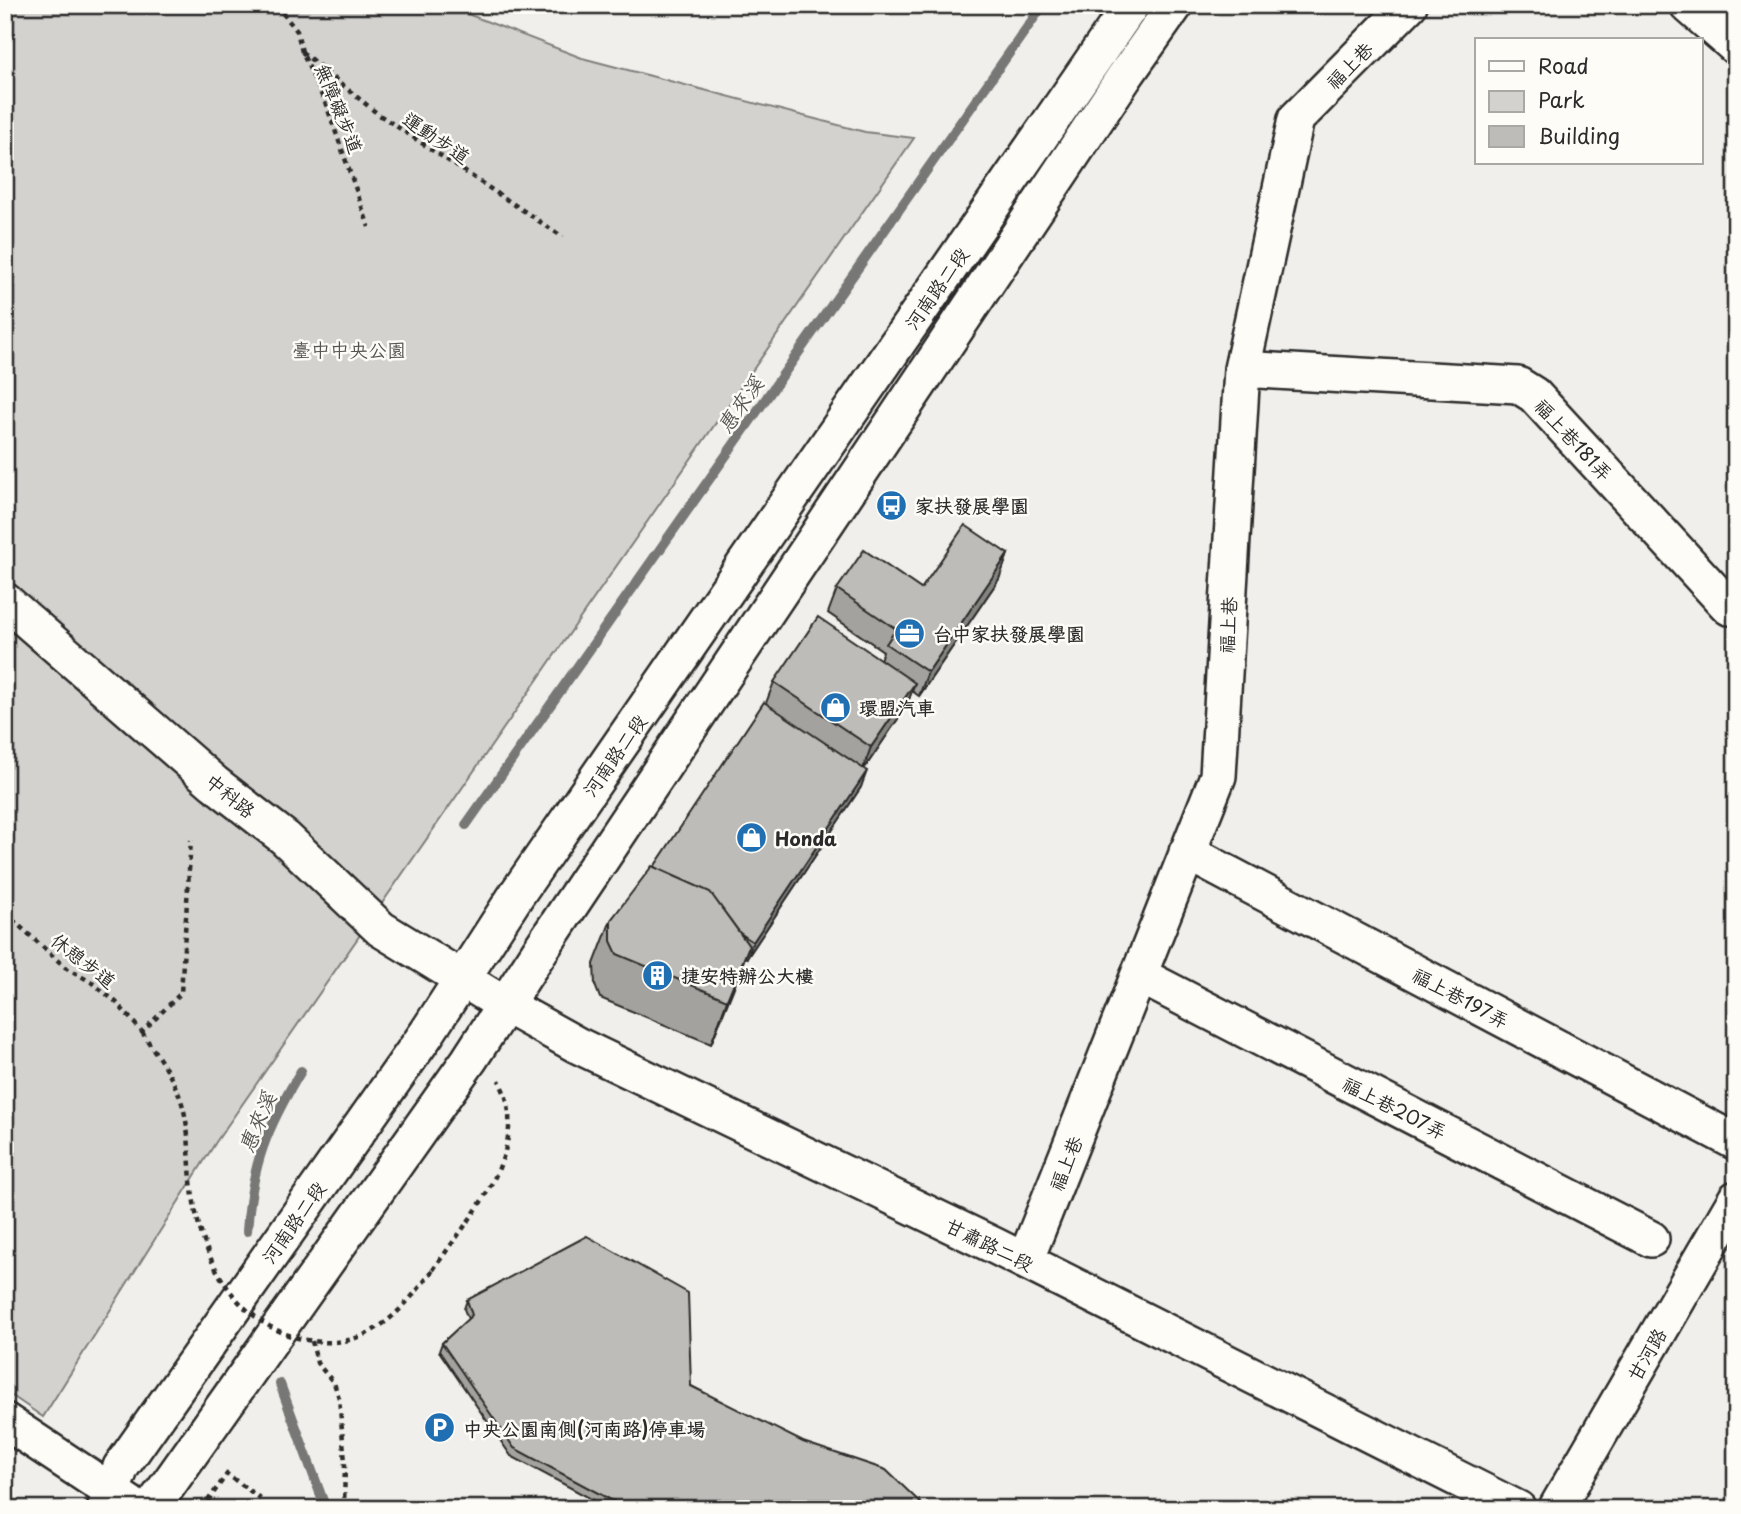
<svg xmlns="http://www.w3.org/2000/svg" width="1741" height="1514" viewBox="0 0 1741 1514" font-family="'Playpen Sans','LXGW WenKai TC',sans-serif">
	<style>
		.green { fill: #d3d2cf; stroke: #7f7e7d; stroke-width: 2 }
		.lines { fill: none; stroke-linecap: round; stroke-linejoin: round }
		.stream { stroke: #777775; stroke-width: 10 }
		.minor-casing { stroke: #2b2b2b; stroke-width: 40 }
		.path { stroke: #2b2b2b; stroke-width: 4.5; stroke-dasharray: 5 5; stroke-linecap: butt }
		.minor { stroke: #fdfcf7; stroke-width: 35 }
		.path-bridge { stroke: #2b2b2b; stroke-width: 4.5; stroke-dasharray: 5 5; stroke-linecap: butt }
		.wall { fill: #a3a29e; stroke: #2b2b2b; stroke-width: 2 }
		.shaded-wall { fill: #848481; stroke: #2b2b2b; stroke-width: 2 }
		.building { fill: #bdbcb8; stroke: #2b2b2b; stroke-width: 2 }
		.labels { text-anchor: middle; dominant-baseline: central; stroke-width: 5; stroke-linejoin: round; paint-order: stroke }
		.street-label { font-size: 19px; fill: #2b2b2b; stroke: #fdfcf7 }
		.park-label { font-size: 19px; fill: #555554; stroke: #fdfcf7 }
		.poi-label { font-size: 19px; font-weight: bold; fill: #2b2b2b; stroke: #fdfcf7; text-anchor: start }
		.water-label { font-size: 21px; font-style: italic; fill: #575756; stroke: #fdfcf7 }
	</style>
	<rect width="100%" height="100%" fill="#f0efeb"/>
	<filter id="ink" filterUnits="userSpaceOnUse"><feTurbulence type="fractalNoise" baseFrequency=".0143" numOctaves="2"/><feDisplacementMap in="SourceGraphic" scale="14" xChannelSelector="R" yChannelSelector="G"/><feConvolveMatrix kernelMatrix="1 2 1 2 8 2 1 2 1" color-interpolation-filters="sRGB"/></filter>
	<g filter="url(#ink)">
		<path class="green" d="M5 5H444L582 58 865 132 914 138 216 1142 43 1417 5 1391Z"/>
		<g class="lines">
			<path class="stream" d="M466 825 1043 5
				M247 1231C252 1164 266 1129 301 1071
				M280 1384 326 1509"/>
			<defs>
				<path id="minor" d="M1688 5 1736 47
					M1242 369 1518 385 1534 395 1729 607
					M5 601 214 783 285 838 381 929 505 1005 577 1045 995 1246 1518 1509
					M1187 852 1736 1142
					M1139 975 1651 1239
					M1025 1261 1218 776 1242 369 1296 119 1409 5
					M5 1421 130 1504
					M105 1509 121 1467 427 1033 517 894 1131 5
					M151 1509 469 1060 543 946 1125 76 1175 5
					M1556 1509 1736 1199"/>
			</defs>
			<use href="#minor" class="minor-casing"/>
			<path class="path" d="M276 5 297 31 302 52 327 107 369 227
				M302 52 378 114 563 237
				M5 913 65 967 91 982 116 1002 142 1032 181 993 191 840
				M433 1270C465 1223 518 1167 508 1106 507 1097 502 1088 499 1080
				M312 1341 317 1363 334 1383 339 1398 345 1462 344 1509
				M202 1509 227 1474 261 1499 264 1509"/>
			<use href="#minor" class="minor"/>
			<path class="path-bridge" d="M142 1032C157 1056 176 1080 183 1107 191 1136 188 1166 193 1196 202 1261 238 1327 307 1340 368 1352 400 1313 433 1270"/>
		</g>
		<path class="wall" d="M1008 554 999 579 919 696 912 691 906 707 864 769 861 787 747 958 745 957 711 1044 600 998 595 985 594 964 611 920 654 867 766 703 774 682 880 660 883 651 828 613 837 589H921Z
			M467 1300 691 1386 927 1509H610L511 1456 439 1351 442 1343 468 1319 464 1309Z"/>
		<path class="shaded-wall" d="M1008 554 999 579 919 696 928 672Z
			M915 683 906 707 862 772 871 747Z
			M867 771 861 787 747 958 753 942Z
			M749 946 733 990 711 1044 727 1000Z"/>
		<path class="building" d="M965 525 1008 554 928 672 886 644 896 629 837 589 864 550 921 589Z
			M818 617 915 683 871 747 774 682Z
			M764 702 867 771 753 942 740 933 710 892 654 867Z
			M652 866 710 892 749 946 727 1000 617 954 611 941V920Z
			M587 1236 688 1293 691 1386 803 1442 886 1470 927 1509H633L611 1500 514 1448 442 1343 472 1315 467 1300Z"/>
	</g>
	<defs>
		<symbol id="bus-disc" viewBox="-11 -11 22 22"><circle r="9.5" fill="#1f6fb2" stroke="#fdfcf7"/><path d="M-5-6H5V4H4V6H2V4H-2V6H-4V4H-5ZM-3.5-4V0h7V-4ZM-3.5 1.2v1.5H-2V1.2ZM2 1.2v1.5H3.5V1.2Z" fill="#fff"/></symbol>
		<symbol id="office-disc" viewBox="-11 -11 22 22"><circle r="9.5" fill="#1f6fb2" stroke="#fdfcf7"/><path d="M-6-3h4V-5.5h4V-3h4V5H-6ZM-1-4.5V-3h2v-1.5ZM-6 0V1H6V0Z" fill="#fff"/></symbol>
		<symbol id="shop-disc" viewBox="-11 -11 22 22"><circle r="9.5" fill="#1f6fb2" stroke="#fdfcf7"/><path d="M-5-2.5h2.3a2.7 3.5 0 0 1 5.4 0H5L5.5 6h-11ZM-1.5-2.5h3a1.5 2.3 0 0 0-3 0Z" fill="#fff"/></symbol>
		<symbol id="building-disc" viewBox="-11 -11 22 22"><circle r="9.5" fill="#1f6fb2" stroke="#fdfcf7"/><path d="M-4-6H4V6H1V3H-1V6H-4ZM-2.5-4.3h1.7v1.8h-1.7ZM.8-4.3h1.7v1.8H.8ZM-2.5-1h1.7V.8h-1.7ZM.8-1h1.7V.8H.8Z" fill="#fff"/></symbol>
		<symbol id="parking-disc" viewBox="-11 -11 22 22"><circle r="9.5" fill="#1f6fb2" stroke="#fdfcf7"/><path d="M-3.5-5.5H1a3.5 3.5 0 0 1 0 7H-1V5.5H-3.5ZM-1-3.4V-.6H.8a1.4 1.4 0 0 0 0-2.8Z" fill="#fff"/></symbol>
	</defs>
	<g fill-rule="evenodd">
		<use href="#bus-disc" x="874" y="488" width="35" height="35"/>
		<use href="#office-disc" x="892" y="616" width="35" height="35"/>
		<use href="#shop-disc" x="818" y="690" width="35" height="35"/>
		<use href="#shop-disc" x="734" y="820" width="35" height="35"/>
		<use href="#building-disc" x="640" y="958" width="35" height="35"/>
		<use href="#parking-disc" x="422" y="1410" width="35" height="35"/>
	</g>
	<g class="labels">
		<g class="street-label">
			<text transform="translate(1349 65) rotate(-45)">福上巷</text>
			<text transform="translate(340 108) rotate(68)">無障礙步道</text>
			<text transform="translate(437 137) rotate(34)">運動步道</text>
			<text transform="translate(936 288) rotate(-55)">河南路二段</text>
			<text transform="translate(1574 439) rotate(47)">福上巷181弄</text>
			<text transform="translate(1227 625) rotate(-87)">福上巷</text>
			<text transform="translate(614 755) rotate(-55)">河南路二段</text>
			<text transform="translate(231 795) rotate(39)">中科路</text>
			<text transform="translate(84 960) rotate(38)">休憩步道</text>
			<text transform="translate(1461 997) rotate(28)">福上巷197弄</text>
			<text transform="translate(1395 1107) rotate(27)">福上巷207弄</text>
			<text transform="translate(1065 1163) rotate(-68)">福上巷</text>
			<text transform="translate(293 1222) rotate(-55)">河南路二段</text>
			<text transform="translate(990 1244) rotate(26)">甘肅路二段</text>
			<text transform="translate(1646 1354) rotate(-60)">甘河路</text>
		</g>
		<g class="park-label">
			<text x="349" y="349">臺中中央公園</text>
		</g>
		<g class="poi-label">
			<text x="915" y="505">家扶發展學園</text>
			<text x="933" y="633">台中家扶發展學園</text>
			<text x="859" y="707">環盟汽車</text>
			<text x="775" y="838">Honda</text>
			<text x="681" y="975">捷安特辦公大樓</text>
			<text x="463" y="1428">中央公園南側(河南路)停車場</text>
		</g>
		<g class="water-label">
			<text transform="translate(739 404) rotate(-55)">惠來溪</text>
			<text transform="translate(256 1122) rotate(-67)">惠來溪</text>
		</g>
	</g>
	<rect width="1741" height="1514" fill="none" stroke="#fdfcf7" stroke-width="28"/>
	<rect x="14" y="14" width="1713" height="1486" fill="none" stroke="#2b2b2b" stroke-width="2.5" filter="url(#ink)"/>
	<rect x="1475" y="38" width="228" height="126" fill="#fdfcf7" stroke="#a9a8a5" stroke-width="2"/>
	<rect x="1489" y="61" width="35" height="10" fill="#fdfcf7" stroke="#a9a8a5" stroke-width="2"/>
	<text x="1538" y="74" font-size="21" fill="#2b2b2b">Road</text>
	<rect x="1489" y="91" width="35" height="21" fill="#d3d2cf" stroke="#a9a8a5" stroke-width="2"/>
	<text x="1538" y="108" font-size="21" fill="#2b2b2b">Park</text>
	<rect x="1489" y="126" width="35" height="21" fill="#bdbcb8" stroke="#a9a8a5" stroke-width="2"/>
	<text x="1538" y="144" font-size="21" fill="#2b2b2b">Building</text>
</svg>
